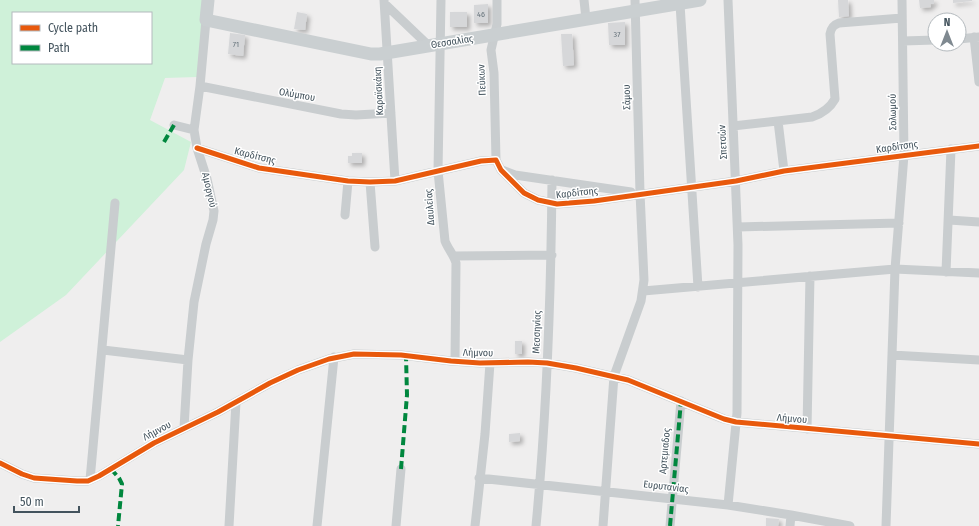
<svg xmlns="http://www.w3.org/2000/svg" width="979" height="526" viewBox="0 0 979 526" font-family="'Fira Sans Condensed',sans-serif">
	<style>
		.green { fill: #cff1d9; fill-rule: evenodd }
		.building { fill: #d6d7d9; filter: url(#shadow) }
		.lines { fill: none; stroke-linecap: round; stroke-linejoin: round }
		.street { stroke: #c9cdcf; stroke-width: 9 }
		.secondary { stroke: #cacfd1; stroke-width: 13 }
		.quiet { stroke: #00873e; stroke-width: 4; stroke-dasharray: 8 4; stroke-linecap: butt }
		.cycleway-casing { stroke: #fff; stroke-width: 8 }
		.cycleway { stroke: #e8590c; stroke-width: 5 }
		.labels { text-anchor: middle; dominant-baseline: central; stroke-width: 3; stroke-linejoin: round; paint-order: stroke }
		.number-label { font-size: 8px; fill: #69757d }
		.street-label { font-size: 10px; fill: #43535d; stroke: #fff }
	</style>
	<defs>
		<filter id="shadow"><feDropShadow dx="3" dy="3" stdDeviation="2" flood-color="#0004"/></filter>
	</defs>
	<rect width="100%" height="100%" fill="#efeeee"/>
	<path class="green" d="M0 0H206L197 77 165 78 150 120 191 142 184 170 66 295 0 342ZM13 13H151V63H13Z"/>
	<path class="building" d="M838 0H848L849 16 839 17Z
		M919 0H934V4H930L931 7 920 8Z
		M953 0H972V1L953 3Z
		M488 4V23H474V5Z
		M297 12 307 14 305 30 294 29Z
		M450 12H467V27H450Z
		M625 22V45H609L608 23Z
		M230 33 245 35 243 56 228 54Z
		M561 34H572L574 65 563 66Z
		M352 153H362V163H348V156H352Z
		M515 341H522V354H515Z
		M520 433V441L509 442V434Z
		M766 518 779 519 778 526H766Z"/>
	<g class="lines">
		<path class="street" d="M384 0 395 181
			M441 0 438 171 445 241C448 249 454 255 456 263L455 361
			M584 0 586 19
			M385 4 429 46
			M680 4 698 287
			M974 37 979 82
			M959 39 979 37
			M903 41 935 40
			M200 86 341 114 356 115 391 113
			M778 121 784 171
			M174 125 194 130
			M733 126 812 117C821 114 830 108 835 99L830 34C831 28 833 25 839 23L902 18
			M197 148 259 168 348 181 370 182 395 181 481 161 496 160 501 170 524 193 538 200 557 204 594 201 736 181 784 171 979 146
			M496 160 494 73 491 50 497 24V0
			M502 170 515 175 631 192
			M370 182 375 247
			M345 215 348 181
			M949 220 979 222
			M738 227 899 223
			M454 256 552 255
			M946 272 951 149
			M643 291 895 269 979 273
			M103 350 188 360
			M892 355 979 360
			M184 428 188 360 194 302 206 244 213 220 214 211 207 179 197 148 194 130 200 86 206 20
			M807 429 810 276
			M0 463 22 474 34 478 77 481H88L99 476 154 443 218 412 270 383 298 370 329 359 354 354 401 355 451 361 480 363 528 362 547 363 576 368 628 380 724 419 736 422 979 444
			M479 478 728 505 791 515 850 526
			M90 480 115 203
			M728 505 737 413 738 245 728 0
			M229 526 236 402
			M317 526 334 357
			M396 526 401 469
			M475 526 485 434 490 363
			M536 526C547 411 551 296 552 180
			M603 526 614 376 641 301 644 280 640 193 635 0
			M670 526 681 401
			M790 526 791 515
			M886 526 895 269 904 155 902 0"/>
		<path class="secondary" d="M208 0 206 20 371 54H380L700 0"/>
		<path class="quiet" d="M164 142 174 125
			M111 469 119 478 122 484 118 526
			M401 469 407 395 406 356
			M670 526 681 401"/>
		<defs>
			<path id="cycleway" d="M197 148 259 168 348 181 370 182 395 181 481 161 496 160 501 170 524 193 538 200 557 204 594 201 736 181 784 171 979 146
				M0 463 22 474 34 478 77 481H88L99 476 154 443 218 412 270 383 298 370 329 359 354 354 401 355 451 361 480 363 528 362 547 363 576 368 628 380 724 419 736 422 979 444"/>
		</defs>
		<use href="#cycleway" class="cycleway-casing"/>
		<use href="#cycleway" class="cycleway"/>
	</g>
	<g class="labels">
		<g class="number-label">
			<text x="481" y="14">46</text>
			<text x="617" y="34">37</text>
			<text x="236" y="44">71</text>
		</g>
		<g class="street-label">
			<text transform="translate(452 42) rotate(-9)">Θεσσαλίας</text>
			<text transform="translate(482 80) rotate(-93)">Πεύκων</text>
			<text transform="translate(379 91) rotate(-93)">Καραϊσκάκη</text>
			<text transform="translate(297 95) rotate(10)">Ολύμπου</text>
			<text transform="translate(627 97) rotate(-91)">Σάμου</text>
			<text transform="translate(893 112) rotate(-91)">Σολωμού</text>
			<text transform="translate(723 142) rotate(-93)">Σπετσών</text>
			<text transform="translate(897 147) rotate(-8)">Καρδίτσης</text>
			<text transform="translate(255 156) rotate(14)">Καρδίτσης</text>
			<text transform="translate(209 190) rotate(77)">Αμοργού</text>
			<text transform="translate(577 193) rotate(-6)">Καρδίτσης</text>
			<text transform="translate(430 207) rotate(-94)">Δαυλείας</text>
			<text transform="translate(537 332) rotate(-88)">Μεσσηνίας</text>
			<text transform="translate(478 353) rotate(1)">Λήμνου</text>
			<text transform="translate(792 419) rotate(5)">Λήμνου</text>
			<text transform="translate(157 431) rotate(-28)">Λήμνου</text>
			<text transform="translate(665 451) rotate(-85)">Αρτεμιαδος</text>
			<text transform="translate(666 487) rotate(7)">Ευρυτανίας</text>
		</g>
	</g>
	<rect x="12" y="12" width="140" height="52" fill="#ffffff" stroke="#b4babe"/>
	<rect x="20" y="25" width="20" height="6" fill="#e8590c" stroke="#b4babe"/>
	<text x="48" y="32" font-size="12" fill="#43535d">Cycle path</text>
	<rect x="20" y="45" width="20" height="6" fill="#00873e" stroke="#b4babe"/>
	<text x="48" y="52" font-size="12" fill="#43535d">Path</text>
	<g transform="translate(947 32)"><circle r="19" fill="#ffffff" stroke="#b4babe"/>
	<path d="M0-3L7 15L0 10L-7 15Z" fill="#7f8990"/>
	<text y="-6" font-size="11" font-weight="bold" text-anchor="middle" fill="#43535d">N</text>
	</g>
	<path d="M14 506v6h65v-6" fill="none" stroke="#43535d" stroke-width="2"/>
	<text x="20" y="506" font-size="12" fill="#43535d" stroke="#ffffff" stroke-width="3" paint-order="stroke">50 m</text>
</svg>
